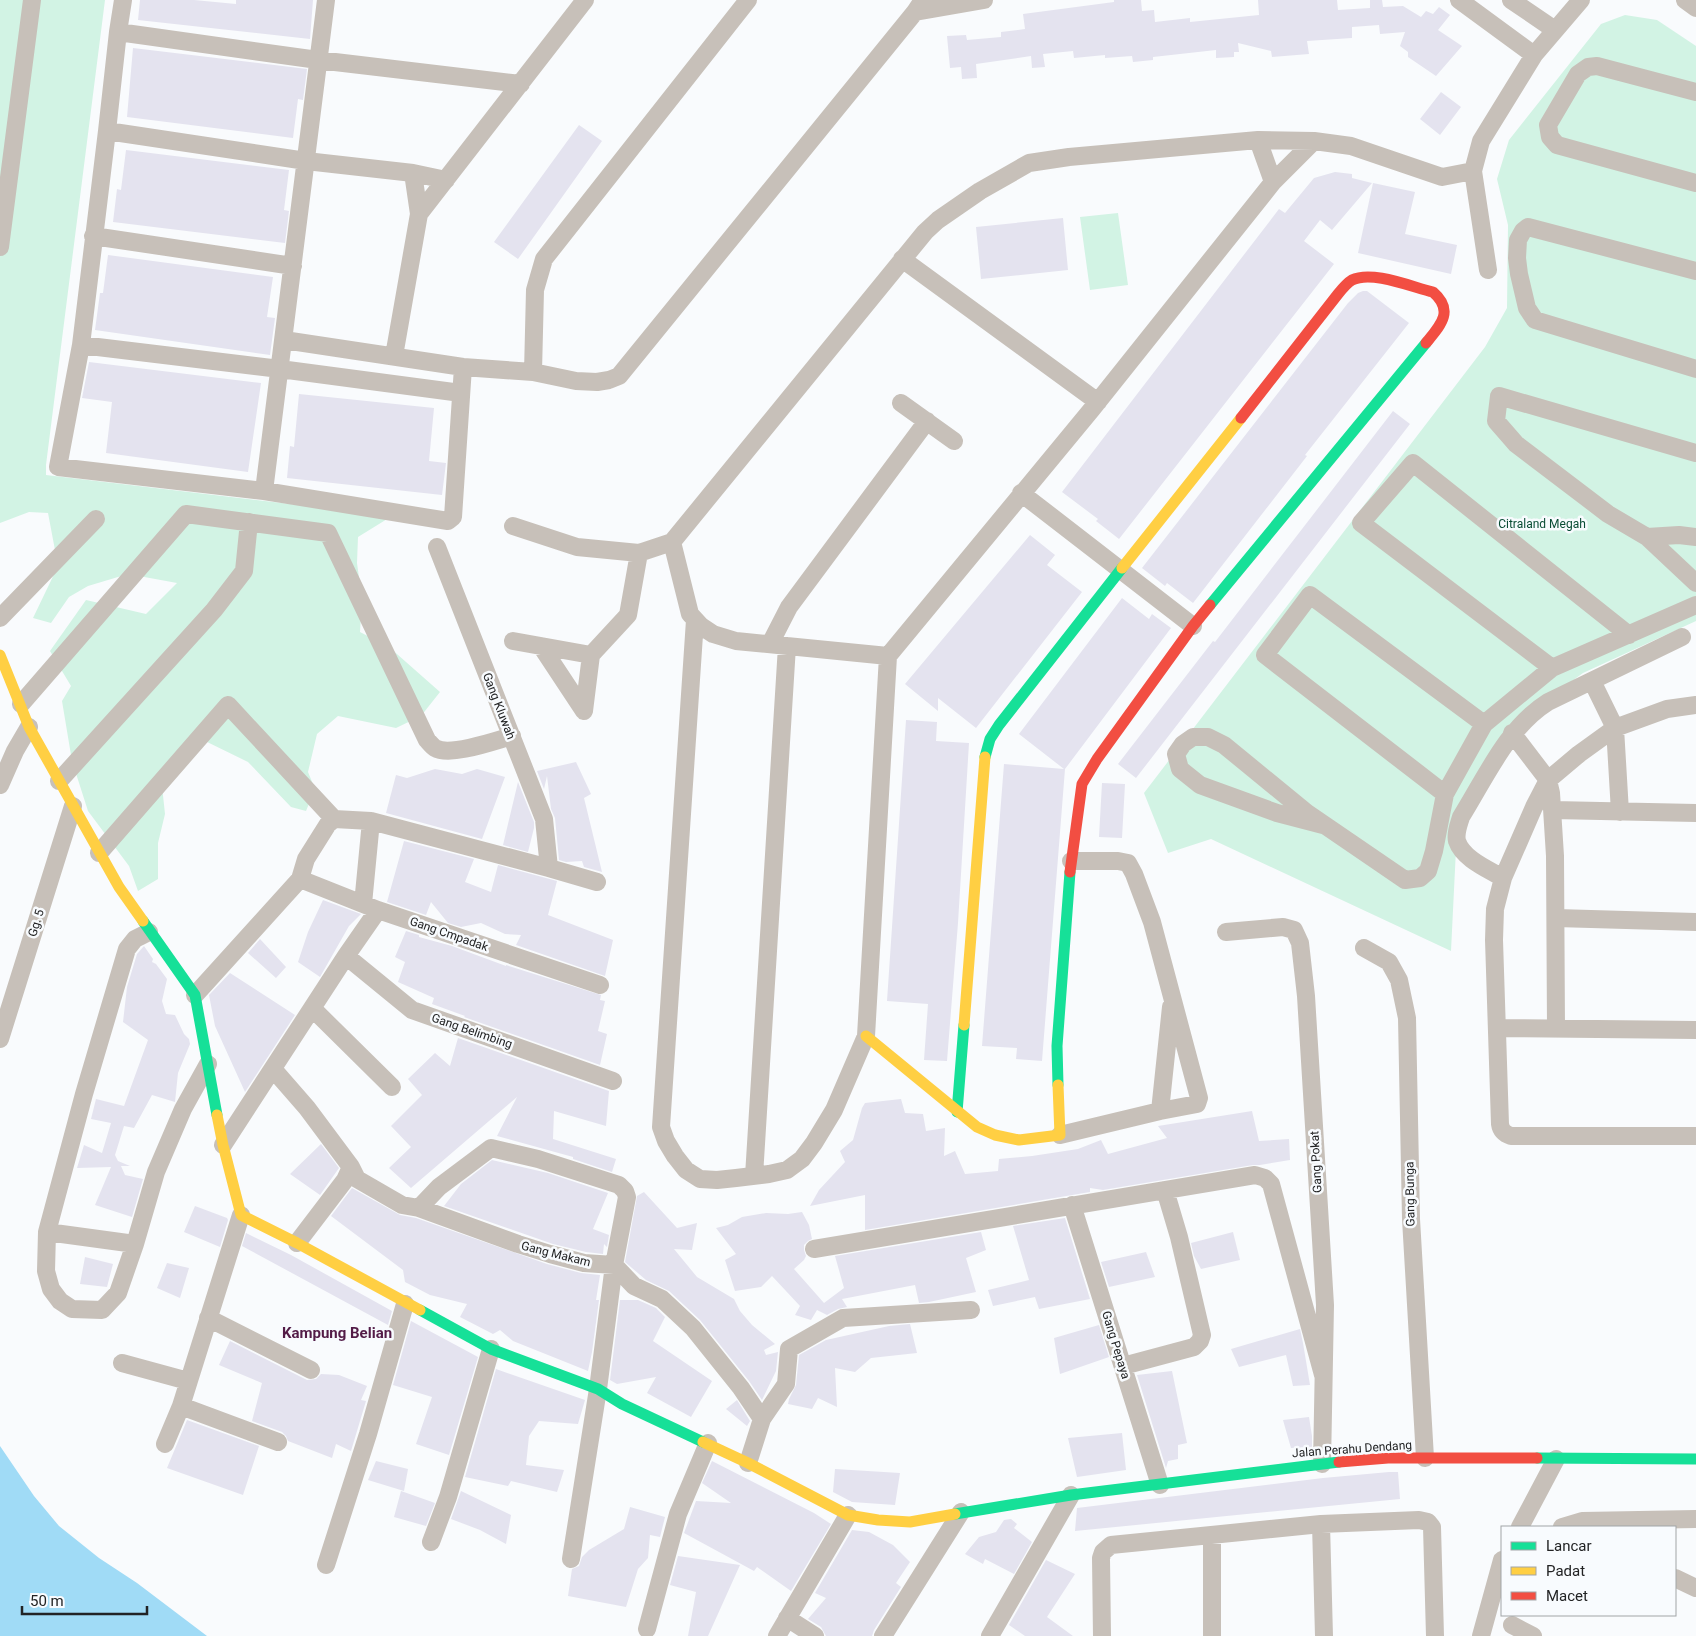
<svg xmlns="http://www.w3.org/2000/svg" width="1696" height="1636" viewBox="0 0 1696 1636" font-family="Roboto,sans-serif">
	<style>
		.green { fill: #d2f3e4 }
		.water { fill: #a0dbf6 }
		.building { fill: #e4e3ef }
		.lines { fill: none; stroke-linecap: round; stroke-linejoin: round }
		.street { stroke: #c7c0b9; stroke-width: 18 }
		.fast { stroke: #16e098; stroke-width: 11 }
		.slow { stroke: #ffcf43; stroke-width: 11 }
		.jam { stroke: #f24e42; stroke-width: 11 }
		.labels { text-anchor: middle; dominant-baseline: central; stroke-width: 5; stroke-linejoin: round; paint-order: stroke }
		.park-label { font-size: 12px; fill: #094c34; stroke: #f8fbfe }
		.street-label { font-size: 12px; fill: #222324; stroke: #f8fbfe }
		.quarter-label { font-size: 15px; font-weight: bold; fill: #531c47; stroke: #f8fbfe }
	</style>
	<rect width="100%" height="100%" fill="#f9fbfd"/>
	<path class="green" d="M0 0H105L46 465V475L392 516 358 537 357 563 362 599 360 632 389 647 440 692 421 716 396 728 338 716 317 734 308 772 315 789 306 811 291 807 248 762 201 739 162 786 165 814 158 843V879L138 891 129 866 88 811 72 761 62 701 71 686 50 651 86 600 146 614 177 583 128 574 88 586 69 597 51 623 33 618 58 566 48 513 29 512 0 523Z
		M1625 15 1657 20 1696 46V621L1583 673 1507 728 1456 849 1451 951 1211 839 1168 853 1144 793 1485 347 1507 308 1508 225 1497 179 1509 140 1601 24Z
		M1118 213 1128 285 1090 290 1080 217Z"/>
	<path class="water" d="M0 1446 34 1496 59 1526 99 1558 137 1583 207 1636H0Z"/>
	<path class="building" d="M140 0H194L236 4V0H313L310 39 138 20Z
		M1114 0H1141L1142 11 1154 10 1155 22 1190 18V22L1259 15 1258 0H1337L1338 10 1370 8V0H1382L1383 7 1403 6 1421 17 1426 11 1433 14 1439 7 1450 15 1438 30 1462 46 1436 76 1408 57V52L1400 46 1405 32 1380 34 1379 25 1352 27V38L1307 41 1309 54 1272 57 1271 51 1238 43 1239 52H1234V57L1216 58V50L1153 57V60L1133 62 1132 56 1105 58V55L1074 58 1073 51 1043 54 1045 67 1032 68 1031 56 976 64 977 78 962 79 961 67 950 68 947 36 966 35 967 40 1001 37V32L1025 29 1023 14 1114 2Z
		M133 48 307 69 303 100 298 99 293 138 127 117Z
		M1441 92 1461 107 1440 135 1420 119Z
		M579 125 602 141 518 259 494 242Z
		M126 150 289 170 284 210 289 211 285 243 113 222 117 189 121 190Z
		M1335 172 1352 174V178L1372 183 1332 230 1320 220 1304 241 1334 264 1119 539 1096 521 1098 519 1062 492 1279 209 1285 213 1314 178Z
		M1373 183 1415 192 1405 234 1457 245 1451 274 1358 253Z
		M1063 218 1068 270 981 279 976 227Z
		M108 255 273 277 267 317 275 318 270 355 95 330 100 293H103Z
		M1363 291H1367L1409 323 1305 455 1307 456 1193 603 1167 583 1165 586 1142 568 1348 303 1358 293Z
		M89 362 261 383 248 472 106 453 112 402 82 398Z
		M299 394 434 408 429 461 446 463 442 495 287 478 290 446 294 447Z
		M1393 411 1410 424 1136 778 1118 764 1213 641 1215 642Z
		M1030 535 1055 555 1047 565 1082 592 976 728 938 698V711L905 684Z
		M1122 598 1149 619 1152 614 1171 628 1065 769 1042 1061 1016 1059 1017 1048 982 1046 1004 764 1064 769 1019 734Z
		M906 720 937 722 936 741 969 743 958 923 947 1061 924 1060 928 1004 887 1001Z
		M576 762 591 794 584 798 602 872 584 867 582 861 566 862 559 860 555 818 551 809 547 776 544 789 537 771Z
		M435 769 462 774 477 769 505 777 482 839 386 813 396 775 407 778Z
		M518 782 534 822V828L528 852 503 845Z
		M1102 783 1125 784 1122 838 1099 837Z
		M404 841 474 859 465 882 491 892 498 865 557 881 548 915 613 940 605 976 516 945 521 935 505 934 481 923 461 927 448 923 431 902 426 915 387 902Z
		M323 900 361 914 349 926 320 977 298 962 308 932Z
		M406 931 419 935V937L452 946 506 966V965L601 995 600 1000 605 1001 598 1031 607 1034 600 1065 464 1017 465 1016 432 1004 434 998 398 982 405 962 395 957Z
		M260 939 286 967 276 978 248 953Z
		M144 946 153 959 152 962 156 964 167 979 162 1001 166 1014 175 1015 184 1034 189 1039 190 1044 178 1073 175 1102 152 1095 134 1128 124 1126 115 1155 118 1161 130 1166H121L125 1175 143 1179 132 1217 95 1205 111 1167 77 1168 84 1145 102 1153 111 1123 91 1119 96 1099 124 1106 148 1040 123 1022 127 987 137 954Z
		M230 973 295 1015 245 1092 215 1026 209 995Z
		M458 1038 609 1091 606 1126 554 1111 553 1139 616 1159 612 1172 573 1159V1157L497 1136 517 1097 411 1188 389 1168 411 1147 391 1126 422 1095 408 1079 435 1053 450 1066Z
		M901 1099 905 1113 923 1114 926 1131 945 1128 944 1156 955 1151 965 1174 998 1171 999 1159 1032 1156 1078 1149 1101 1140 1108 1154 1167 1138 1158 1126 1252 1111 1259 1141 1289 1139 1290 1160 1260 1165H1253L1103 1190 1090 1188V1192L865 1230V1195L810 1206 819 1190 845 1162 840 1151 853 1140 862 1108 865 1103Z
		M321 1144 339 1168 320 1195 290 1174Z
		M492 1160 548 1173 608 1193 593 1229 609 1235 607 1247 604 1244 603 1254 586 1252 553 1244 444 1206 461 1184Z
		M352 1188 400 1215 416 1218 547 1264 581 1273 600 1275 596 1300H599L592 1352 588 1371 513 1341 500 1330 493 1334 460 1317 467 1304 430 1295 405 1282 403 1270 331 1216Z
		M644 1192 677 1228 697 1223 692 1250 674 1249 697 1277 734 1299 740 1311 752 1325 775 1344 764 1350 766 1355 778 1352 776 1371 762 1400 749 1381 700 1320 669 1291 646 1280 625 1262 637 1196Z
		M195 1206 227 1218 228 1220 220 1247 184 1232Z
		M802 1212 809 1225 812 1239 808 1241 804 1245V1250L806 1256 804 1260 794 1269 824 1303 844 1288 835 1256 981 1232 986 1250 966 1258 976 1292 929 1302 919 1303 915 1285 842 1299 847 1307 838 1309 827 1315 817 1310 811 1320 795 1315 800 1306 772 1276 761 1287 735 1291 725 1260 736 1254 716 1228 728 1225 742 1217 766 1213 788 1214Z
		M1065 1218 1090 1299 1039 1309 1035 1297 993 1306 988 1290 1029 1280 1013 1226Z
		M1233 1232 1240 1260 1201 1269 1194 1256 1191 1243Z
		M246 1233 291 1255 392 1311 388 1325 242 1246Z
		M1146 1252 1155 1277 1109 1287 1101 1262Z
		M85 1257 113 1264 107 1287 80 1284Z
		M167 1263 189 1268 180 1298 157 1288Z
		M620 1300H638L656 1308 665 1317 653 1341 712 1381 691 1417 647 1393 656 1377 617 1384 610 1380Z
		M411 1321 478 1357 449 1455 416 1444 432 1397 393 1385Z
		M910 1324 917 1353 871 1358 855 1372 835 1368 837 1407 818 1398 812 1409 788 1404 789 1399 796 1385 799 1355 826 1340 889 1326Z
		M1099 1325 1109 1357 1060 1374 1054 1338Z
		M1300 1329 1303 1343 1310 1385 1293 1386 1286 1355 1239 1367 1231 1349Z
		M230 1341 307 1380 316 1379 321 1374 339 1375 367 1386 361 1400 366 1401 351 1451 336 1444 332 1458 288 1441 286 1436 282 1432 252 1421 262 1383 219 1365Z
		M496 1369 585 1400 578 1424 539 1421 529 1436 526 1465 564 1470 557 1492 511 1481 508 1486 465 1477Z
		M1172 1371 1187 1443 1178 1445V1459L1168 1461 1166 1468 1137 1375Z
		M737 1400 750 1421 747 1426 726 1409Z
		M1309 1417 1312 1436V1447L1291 1448 1283 1420Z
		M187 1420 259 1446 243 1495 167 1468Z
		M1122 1433 1126 1470 1077 1477 1068 1438Z
		M376 1461 408 1469 404 1491 368 1480Z
		M712 1461 814 1513 831 1524 791 1591 757 1567 754 1571 684 1533 696 1501 731 1503 702 1483Z
		M835 1469 900 1473 895 1505 852 1502 833 1492Z
		M1389 1472H1398L1400 1499 1075 1531 1077 1508 1323 1478Z
		M401 1491 435 1503 426 1526 394 1517Z
		M461 1491 511 1515 506 1544 480 1530 451 1519Z
		M630 1507 665 1517 660 1537 650 1535 648 1558 638 1569 626 1607 568 1596 572 1569 579 1566 582 1557 589 1550 624 1529Z
		M1011 1519 1017 1524 1014 1528 1032 1542 1014 1574 985 1559 983 1564 965 1554 979 1537 996 1532 1004 1520Z
		M852 1530 869 1532 893 1545 910 1562 896 1583 901 1587 874 1630 872 1636H826L821 1627 808 1619 826 1598 815 1593Z
		M678 1556 740 1565 708 1636H688L696 1592 670 1585Z
		M1046 1560 1075 1574 1047 1617 1073 1636H1025L1009 1625Z"/>
	<g class="lines">
		<path class="street" d="M123 0 118 32 107 131 81 345 58 467 264 491 448 521 453 517 463 367
			M1459 0 1534 55
			M1511 0 1555 30
			M1685 0 1696 8
			M915 12 984 0
			M118 32 318 60 521 84
			M1696 92 1597 66 1588 67 1578 74 1548 125 1550 137 1557 145 1696 183
			M107 131 306 161 413 173 446 180
			M1258 140 1273 182
			M413 173 419 214
			M93 236 293 266
			M0 247 32 0
			M902 259 1098 402
			M1488 270 1473 171 1481 141 1534 55 1581 0
			M1696 271 1528 227 1523 231 1518 240 1517 258 1519 274 1527 308 1535 320 1696 369
			M284 340 463 367 533 372 576 381 597 382 609 380 619 376 915 12 923 0
			M81 345 280 369 461 393
			M394 356 419 214 585 0
			M533 372 535 290 544 259 748 0
			M901 403 954 441
			M1696 453 1499 396 1496 421 1516 444 1608 514 1647 537 1696 583
			M264 491 326 0
			M1021 493 1193 626
			M513 526 577 547 639 553 672 542 925 232 938 220 980 191 1029 163 1069 157 1258 140 1314 141 1351 146 1442 177 1473 171
			M1647 537 1679 535 1696 537
			M672 542 690 614 701 626 713 634 736 641 888 656
			M437 547 544 819 549 868
			M0 618 96 519
			M695 620 661 1127 666 1141 675 1156 686 1170 700 1179 717 1180 736 1178 769 1174 787 1170 802 1159 814 1143 834 1110 866 1036 888 656 1092 409 1273 182 1314 141
			M513 641 591 655
			M770 644 789 607 927 421
			M541 646 584 711
			M1552 668 1361 523 1413 463 1629 635
			M1592 681 1615 728 1620 812
			M21 704 186 514 328 533 427 740C429 742 432 746 435 748 450 757 494 741 512 736
			M1696 705 1667 709 1615 728 1579 754 1548 780 1534 807 1503 878 1495 909 1494 940 1500 1124C1501 1131 1505 1134 1511 1136H1696
			M584 711 591 655 628 615 639 553
			M1512 733 1548 780 1551 793 1555 856 1556 1028
			M59 781 214 610 244 571 249 522
			M0 785 15 751 29 727
			M1445 794 1265 655 1310 595 1484 724
			M1553 810 1696 813
			M1323 825 1277 813 1200 785 1180 769 1176 754 1183 744 1193 737H1208L1224 745 1307 813 1405 880 1420 878 1428 871 1434 851 1445 794 1484 724 1552 668 1696 605
			M99 853 228 705 334 819
			M1503 878C1488 869 1463 859 1457 841 1455 833 1459 824 1461 817 1486 777 1507 728 1548 702L1682 637
			M300 879 378 910 600 985
			M363 904 371 821
			M1556 918 1696 922
			M149 932 135 939 127 949 84 1094 47 1232 46 1271 51 1289 60 1301 72 1309 102 1310 118 1293 135 1244 156 1172 183 1109 208 1064
			M1226 932 1283 927 1294 930 1300 943 1306 996 1325 1305 1322 1464
			M1364 948 1389 962 1399 980 1407 1018 1411 1219 1425 1458
			M346 956 412 1010 613 1081
			M195 995 300 879 306 859 328 824 334 819 371 821 549 868 597 882
			M313 1009 392 1087
			M1497 1028 1696 1030
			M0 1039 73 806
			M273 1069 307 1108 351 1167
			M1160 1111 1171 1007
			M1060 1135 1160 1111 1197 1104 1199 1098 1152 922 1134 874 1128 863 1118 861H1071
			M223 1145 346 956 378 910
			M754 1176 787 646
			M1072 1205 1160 1485
			M419 1208 439 1187 491 1148 538 1159 619 1185 625 1191 627 1197 614 1265 598 1389 571 1559
			M47 1232 135 1244
			M297 1243 345 1180 351 1167 357 1179 402 1205 419 1208 518 1244 550 1254 584 1263 614 1265 634 1286 662 1299 693 1328 741 1388 762 1419 748 1463
			M814 1249 1255 1175 1265 1178 1271 1184 1323 1375
			M208 1318 311 1370
			M122 1363 188 1381
			M1123 1366 1194 1347 1200 1341 1202 1335 1179 1237 1165 1190
			M181 1406 278 1442
			M762 1419 786 1384 789 1349 843 1318 971 1310
			M165 1444 181 1406 241 1215
			M1321 1524 1324 1636
			M1520 1527 1556 1459
			M1562 1527 1582 1521 1696 1519
			M1212 1535V1636
			M431 1542 448 1497 491 1349
			M326 1565 368 1434 405 1304
			M1675 1578 1696 1588
			M787 1618 815 1636
			M1512 1625 1533 1636
			M647 1629 678 1514 708 1443
			M777 1636 848 1515
			M883 1636 961 1512
			M990 1636 1071 1495
			M1102 1636 1101 1558 1103 1552 1111 1545 1321 1524 1419 1520 1428 1522 1432 1527 1435 1636
			M1481 1636 1502 1560"/>
		<path class="fast" d="M1210 605 1426 343
			M985 757 990 739 999 725 1122 568
			M143 921 195 995 217 1115
			M1058 1085 1057 1046 1070 872
			M957 1112 964 1025
			M420 1310 491 1349 598 1389 622 1404 703 1442
			M1537 1458 1696 1459
			M955 1514 1071 1495 1339 1462"/>
		<path class="slow" d="M1122 568 1241 418
			M0 655 29 727 119 887 143 921
			M964 1025 985 757
			M866 1036 977 1127 995 1135 1019 1140 1060 1135 1058 1085
			M217 1115 223 1145 241 1215 297 1243 420 1310
			M703 1442 748 1463 848 1515 878 1520 910 1522 955 1514"/>
		<path class="jam" d="M1241 418 1338 294C1342 289 1347 283 1352 280 1372 270 1412 287 1433 292 1455 311 1440 326 1426 343
			M1070 872 1082 784 1097 759 1193 626 1210 605
			M1339 1462 1388 1458H1537"/>
	</g>
	<g class="labels">
		<g class="park-label">
			<text x="1542" y="524">Citraland Megah</text>
		</g>
		<g class="street-label">
			<text transform="translate(499 706) rotate(69)">Gang Kluwah</text>
			<text transform="translate(36 923) rotate(-73)">Gg. 5</text>
			<text transform="translate(449 934) rotate(19)">Gang Cmpadak</text>
			<text transform="translate(472 1031) rotate(19)">Gang Belimbing</text>
			<text transform="translate(1316 1162) rotate(-93)">Gang Pokat</text>
			<text transform="translate(1410 1194) rotate(-91)">Gang Bunga</text>
			<text transform="translate(556 1254) rotate(14)">Gang Makam</text>
			<text transform="translate(1116 1345) rotate(73)">Gang Pepaya</text>
			<text transform="translate(1352 1449) rotate(-4)">Jalan Perahu Dendang</text>
		</g>
		<g class="quarter-label">
			<text x="337" y="1333">Kampung Belian</text>
		</g>
	</g>
	<rect x="1501" y="1526" width="175" height="90" fill="#f8fbfe" stroke="#a2a5a7"/>
	<rect x="1511" y="1542" width="25" height="8" fill="#16e098" stroke="#a2a5a7"/>
	<text x="1546" y="1551" font-size="15" fill="#222324">Lancar</text>
	<rect x="1511" y="1567" width="25" height="8" fill="#ffcf43" stroke="#a2a5a7"/>
	<text x="1546" y="1576" font-size="15" fill="#222324">Padat</text>
	<rect x="1511" y="1592" width="25" height="8" fill="#f24e42" stroke="#a2a5a7"/>
	<text x="1546" y="1601" font-size="15" fill="#222324">Macet</text>
	<path d="M22 1606v8h125v-8" fill="none" stroke="#222324" stroke-width="2.5"/>
	<text x="30" y="1606" font-size="15" fill="#222324" stroke="#f8fbfe" stroke-width="4" paint-order="stroke">50 m</text>
</svg>
